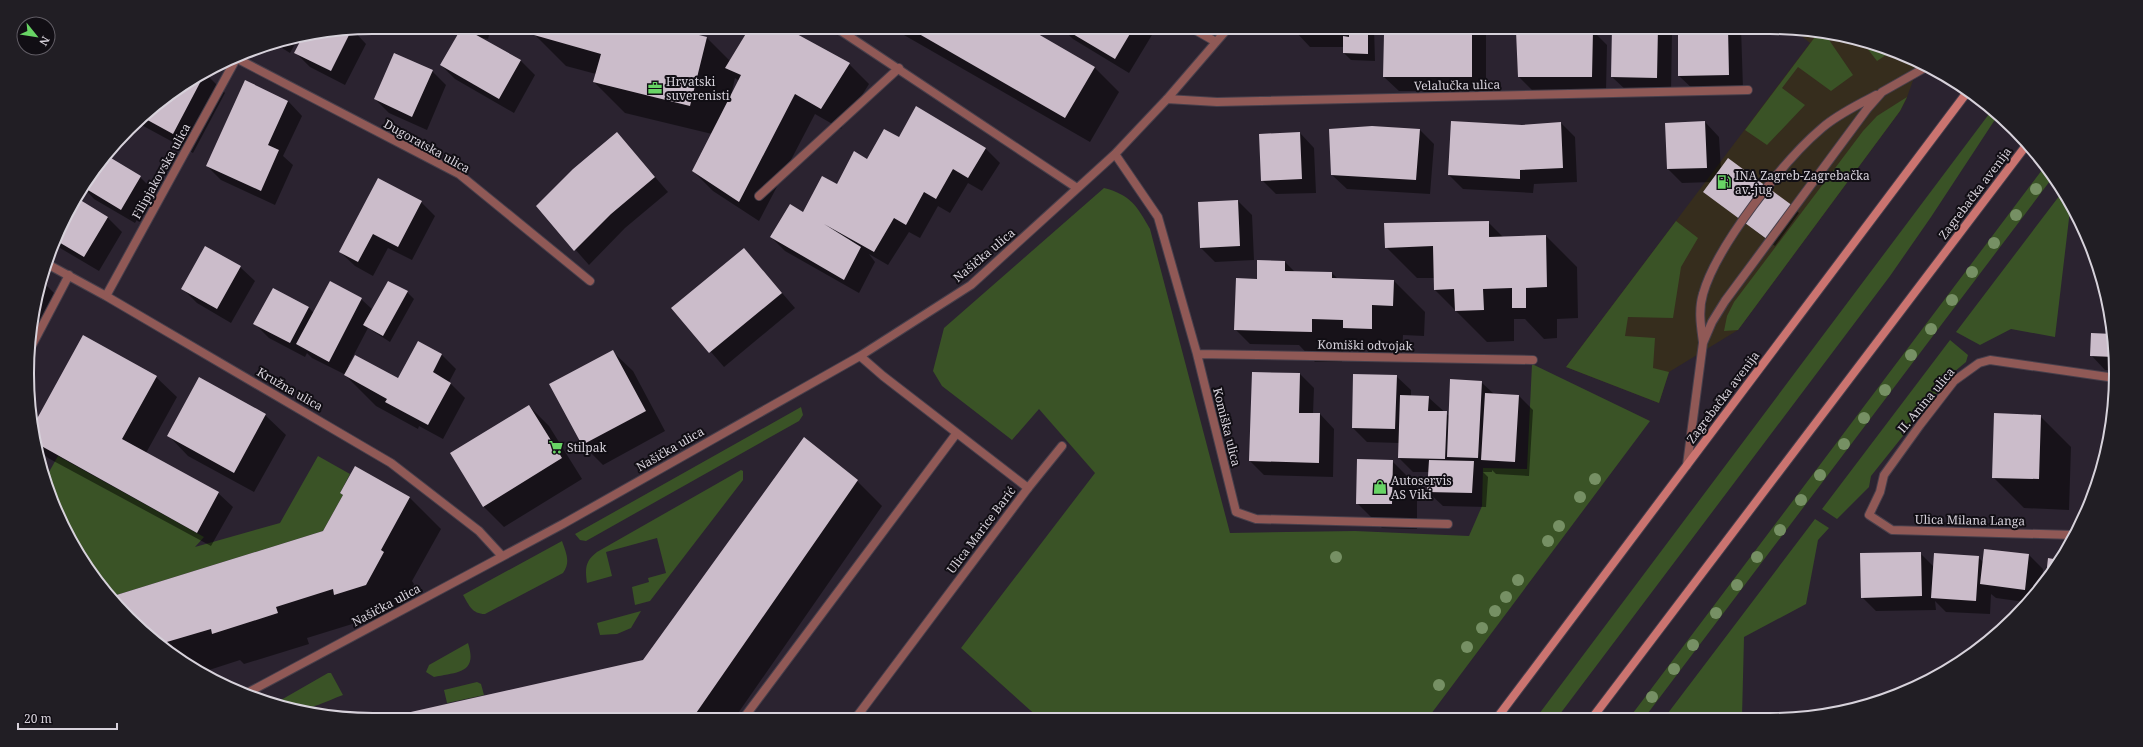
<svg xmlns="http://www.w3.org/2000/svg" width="2143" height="747" viewBox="0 0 2143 747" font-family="'Noto Serif',serif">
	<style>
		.commercial { fill: #362d1d }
		.green { fill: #3a5326 }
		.shadow { fill: #0007; fill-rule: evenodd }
		.building { fill: #cbbcca }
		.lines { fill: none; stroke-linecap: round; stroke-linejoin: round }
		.service-casing { stroke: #473f4b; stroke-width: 10 }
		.minor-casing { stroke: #473f4b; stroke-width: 10 }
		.secondary-casing { stroke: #473f4b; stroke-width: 10 }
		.service { stroke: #905956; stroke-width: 8 }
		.minor { stroke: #905956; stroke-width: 8 }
		.secondary { stroke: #cb7470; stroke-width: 8 }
		.tree { fill: #769064 }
		.labels { text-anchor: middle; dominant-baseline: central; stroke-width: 4; stroke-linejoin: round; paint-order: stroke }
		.poi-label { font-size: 12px; fill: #d7d2db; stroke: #110e14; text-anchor: start }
		.street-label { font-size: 12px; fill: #d7d2db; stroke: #110e14 }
		.rim { fill: none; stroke: #d7d2db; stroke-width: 2 }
	</style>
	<rect width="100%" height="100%" fill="#2b2330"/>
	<path class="commercial" d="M1794 30 1859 39 1920 61 1906 100 1900 111 1738 330 1669 372 1659 403 1566 367 1810 43Z"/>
	<path class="green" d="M1818 33 1825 34 1853 75 1831 91 1798 67 1782 88 1805 105 1767 145 1745 130Z
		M1860 39 1892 51 1877 61Z
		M1907 97 1900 111 1738 330 1724 331 1727 316 1734 302 1863 131 1877 116Z
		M1992 110 1998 115 1931 217 1890 276 1557 718H1536Z
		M2045 166 2053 177 1645 717H1630Z
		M1104 188C1131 195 1137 206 1150 229L1230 533 1355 531 1469 536 1482 506 1483 468 1527 469 1532 364 1650 421 1428 718 1040 719 961 648 1095 473 1039 409 1012 440 942 386 933 371 944 328Z
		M2063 191 2074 210H2070L2055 337 2011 329 1980 345 1956 332Z
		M1676 221 1698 238 1681 267 1673 318 1628 317 1625 336 1655 338 1653 368 1669 372 1659 403 1566 367Z
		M1950 340 1968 355 1966 362 1954 372 1871 476 1869 487 1837 519 1822 509Z
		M801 407 803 415 799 421 586 541 580 540 575 534Z
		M58 456 204 537 195 547 280 523 318 456 350 474 340 493 343 495 323 531 110 597 86 566 41 468 49 472Z
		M741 470 743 471V480L650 601 635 605 632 587 649 582 648 578 666 573 657 538 606 552 612 576 587 583C585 569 585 561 597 552Z
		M1815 519 1829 528 1818 540 1806 604 1744 637 1742 717H1665Z
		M562 541C566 553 571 562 563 573L485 614C472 614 469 605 463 595Z
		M641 611 631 628 617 634 600 635 597 623Z
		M468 643C478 674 457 672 434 677L426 672 429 665Z
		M328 673H331L343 695C316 705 302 716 274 704Z
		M477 682 481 684 484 695 447 703 444 690Z"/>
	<path class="shadow" d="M449 27H491L488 39 478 37 521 61 535 75 514 113 455 79 441 65 461 31Z
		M536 27H663L707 38 730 61 751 27H783L849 64 869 84 841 129 815 114 759 221 713 191 693 171 712 134 625 113 594 82 596 74 566 66 535 35ZM735 78 739 81 731 96Z
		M890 27H1024L1094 67 1119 92 1090 142Z
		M1061 27H1153L1155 30 1129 73 1073 39Z
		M1296 27H1374L1375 61 1351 60 1344 53V47H1310L1296 32Z
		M1428 27H1486V91H1399L1384 77 1385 35H1428Z
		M1613 27H1668L1672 31 1671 92 1627 91 1612 77Z
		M1679 27H1741L1743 89 1694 90 1679 76Z
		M352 29 366 44 345 85 310 67 295 52 305 34Z
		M1593 31 1607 45 1606 91H1533L1519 77 1517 32Z
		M300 35 290 53 274 43Z
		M432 71 446 85 427 130 389 113 375 99Z
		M207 75 225 93 193 153 136 122 145 113Z
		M288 101 302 116 283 156 293 165 275 205 221 180 207 166Z
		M1452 122 1522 126 1561 123 1575 137 1577 182 1534 184 1533 193 1463 189 1449 175Z
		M1705 122 1719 137 1721 170 1792 206 1799 213 1775 246 1705 192 1712 182 1682 183 1668 169 1666 124Z
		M1420 130 1434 144 1430 194 1347 189 1332 175Z
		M617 133 668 192 625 228 589 265 537 206Z
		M1300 133 1314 148 1316 193 1276 194 1262 180Z
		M899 139 985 148 1000 163 982 191 968 183 950 213 938 206 920 238 909 232 888 265 869 254 875 262 859 293 785 251 771 237 804 214 868 160Z
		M105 156 140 177 154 191 135 223 94 199 83 187Z
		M76 199 108 218 122 232 99 271 55 245 63 220Z
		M1238 201 1252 215 1254 260 1215 262 1201 248Z
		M421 202 435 216 412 260 388 248 373 276 355 266 340 252Z
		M1488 222 1503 237 1546 236 1577 267 1578 318 1557 319V338L1544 339 1525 319H1514V341L1487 342 1435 290 1434 278H1417L1386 247Z
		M744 249 795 308 724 367 673 308Z
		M1285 262 1295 272 1332 273 1338 279 1394 281 1425 312 1424 336 1403 335 1402 359H1375L1367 350H1343L1342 362H1315L1299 345 1250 344 1235 329 1258 280Z
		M240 267 255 281 231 323 197 303 183 289Z
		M44 283 61 300 29 358 30 329Z
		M273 289 309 308 314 313 361 299 373 310 407 292 414 299 390 342 368 328 348 366 398 380 419 342 442 355 456 369 449 382 465 398 443 439 419 426 418 429 376 406 344 374 312 358 307 353 305 357 269 338 255 324Z
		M2092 334 2113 335 2114 370H2105L2091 355Z
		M83 337 156 377 177 397 146 453 218 493 233 507 211 546 48 458 36 447 33 428Z
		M612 351 633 371 665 431 603 465 583 445 551 385Z
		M1300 374 1314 388 1313 414H1320L1334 429 1333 477 1264 475 1250 461Z
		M1354 375 1396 376 1411 390V397H1428L1449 416 1481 382 1494 394 1518 395 1533 410 1529 476 1496 474 1492 470V472H1483L1488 477 1486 507 1443 506 1428 492 1429 472H1413L1399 458V443L1367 442 1353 428Z
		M529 406 549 426 582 479 504 527 484 507 451 454Z
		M265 415 286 435 254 492 188 456 168 435Z
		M2040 416 2071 447 2069 510 2024 508 1993 477Z
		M1392 461 1417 486V529L1382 528 1357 503Z
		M355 468 410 498 441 529 412 581 414 584 397 616 366 625 362 621 307 638 309 644 244 664 240 660 203 672 181 661 128 618 111 597 324 532 344 496 341 493Z
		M857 481 882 506 734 719 380 720 644 661Z
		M1920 553 1934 567 1978 557 1984 563 2029 555 2043 569 2042 581 2025 602 1996 598 1991 594 1990 614 1946 612 1935 601 1936 610 1876 611 1862 597Z"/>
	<path class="building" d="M462 27 521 60 499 99 440 65Z
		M535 27H667L707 37 690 106 593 82 601 54 534 35Z
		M750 27H784L850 63 821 109 795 94 739 202 692 171 741 75 725 68Z
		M907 27H1026L1095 67 1065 118Z
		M1061 27H1134L1115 59Z
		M1295 27H1335V34L1295 33Z
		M1349 27H1368V54L1343 53V36L1349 37Z
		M1427 27H1472V77H1383L1384 34H1427Z
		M1612 27H1658L1657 78 1611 77Z
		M1678 27H1728L1729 75 1678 76Z
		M352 29 331 71 294 53 304 34Z
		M1558 29 1593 30 1592 77H1518L1516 31Z
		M394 53 433 70 412 117 374 99Z
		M203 77 173 134 142 117 145 113Z
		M245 80 288 101 268 145 279 150 261 191 206 166Z
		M916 106 986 148 968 178 953 169 936 199 924 192 906 225 894 218 874 252 824 224 861 247 844 280 770 237 790 204 803 212 822 176 837 184 854 151 867 159 884 129 899 137Z
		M1451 121 1522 125 1561 122 1563 168 1520 170V179L1448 175Z
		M1705 121 1707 168 1667 169 1665 123Z
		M1372 126 1420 129 1416 180 1331 175 1329 129Z
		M617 132 655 177 611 214 574 251 536 206 573 169Z
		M1300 132 1302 179 1261 181 1259 134Z
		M106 155 141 176 121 210 83 187 98 163Z
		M1728 158 1793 206 1768 240 1703 192Z
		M378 178 422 201 398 247 373 234 358 262 339 252Z
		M77 198 108 217 84 257 57 241 63 220Z
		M1238 200 1240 246 1200 248 1198 202Z
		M1489 221V237L1546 235 1547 287 1526 288V308H1512V288L1483 289 1484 310 1455 311 1454 289 1434 290 1433 246 1385 248 1384 223Z
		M205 246 241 266 217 309 181 289Z
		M744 248 782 293 709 353 671 308Z
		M1257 260 1285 261V271L1332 272V278L1394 280 1393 306 1372 305V329L1343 328V320L1312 319V332L1234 330 1236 278 1257 279Z
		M330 281 362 298 329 362 296 344Z
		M388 281 408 291 383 336 363 325Z
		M273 288 309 307 290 343 253 324Z
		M2091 333 2113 334 2114 357 2090 356Z
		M83 335 157 376 122 439 219 492 197 533 36 443 33 426Z
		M418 341 442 354 433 372 451 383 428 425 385 402 387 399 344 375 355 355 398 378Z
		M613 350 646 411 582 445 549 384Z
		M1252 372 1300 373 1299 413H1320L1319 463 1249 461Z
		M1353 374 1397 375 1395 429 1352 428Z
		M199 377 266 414 234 473 167 436Z
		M1450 379 1482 381 1478 458 1447 457Z
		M1485 393 1519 395 1515 462 1481 460Z
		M1400 395 1429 396 1428 411H1447L1445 459 1398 458Z
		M529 405 562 458 483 507 450 453Z
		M1994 413 2041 415 2039 479 1992 478Z
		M804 437 858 480 692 719 375 720 643 660Z
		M1357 459 1393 460 1392 504H1356Z
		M1429 460 1474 461 1472 493 1427 492Z
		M355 466 410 497 381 550 384 552 366 585 334 595 333 589 276 607 278 613 212 634 211 629 160 644 128 618 110 597 323 531 343 495 340 493Z
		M1984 549 2029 554 2025 590 1980 584Z
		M1921 552 1922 596 1861 598 1860 553Z
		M1934 553 1979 556 1976 601 1931 598Z
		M2048 558 2059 560 2046 576Z"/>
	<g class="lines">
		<defs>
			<path id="service" d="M759 196 899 68
				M1703 342C1701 327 1698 310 1703 294 1716 247 1784 160 1822 128 1838 114 1858 105 1876 95
				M1687 465 1703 343 1712 322 1725 301 1867 109 1882 92 1928 66
				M1028 488 1062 446
				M743 719 956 434"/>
			<path id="minor" d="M835 27 1077 188
				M1190 27 1216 42
				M234 57 459 174 590 281
				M1167 99 1217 102 1748 90
				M1115 154 1158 217 1197 354 1236 512 1256 519 1448 524
				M49 265 106 296 391 463 479 531 502 556
				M106 296 236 59
				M29 351 69 275
				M1197 354 1533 360
				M2074 535 1892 530 1869 515 1880 492 1884 475 1920 425 1954 381 1979 363 1990 360 2115 378
				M249 692 563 524 860 356 971 285 1115 154 1167 99 1229 27
				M855 719 1028 488 883 376 860 356"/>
			<path id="secondary" d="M1593 717 2028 143
				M1497 718 1968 91"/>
		</defs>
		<use href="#service" class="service-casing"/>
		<use href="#minor" class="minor-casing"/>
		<use href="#secondary" class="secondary-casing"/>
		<use href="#service" class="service"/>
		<use href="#minor" class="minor"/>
		<use href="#secondary" class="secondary"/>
	</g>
	<g class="tree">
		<circle cx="2036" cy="189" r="6"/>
		<circle cx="2016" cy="215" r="6"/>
		<circle cx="1994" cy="243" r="6"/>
		<circle cx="1972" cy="272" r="6"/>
		<circle cx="1952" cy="300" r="6"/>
		<circle cx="1931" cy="329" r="6"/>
		<circle cx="1911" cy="355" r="6"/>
		<circle cx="1885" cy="390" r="6"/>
		<circle cx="1864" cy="418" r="6"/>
		<circle cx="1844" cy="444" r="6"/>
		<circle cx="1820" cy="475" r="6"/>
		<circle cx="1595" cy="479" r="6"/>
		<circle cx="1580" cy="497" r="6"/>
		<circle cx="1801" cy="500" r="6"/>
		<circle cx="1559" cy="526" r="6"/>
		<circle cx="1780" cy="530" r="6"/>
		<circle cx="1548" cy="541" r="6"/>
		<circle cx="1336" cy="557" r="6"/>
		<circle cx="1757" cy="557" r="6"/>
		<circle cx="1518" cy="580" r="6"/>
		<circle cx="1737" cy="585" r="6"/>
		<circle cx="1506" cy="597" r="6"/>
		<circle cx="1495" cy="611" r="6"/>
		<circle cx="1716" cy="613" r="6"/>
		<circle cx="1482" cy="628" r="6"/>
		<circle cx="1693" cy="645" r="6"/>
		<circle cx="1467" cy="647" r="6"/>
		<circle cx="1674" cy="669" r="6"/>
		<circle cx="1439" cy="685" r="6"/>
		<circle cx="1652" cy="697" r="6"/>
	</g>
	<defs>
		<symbol id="office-bare" viewBox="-9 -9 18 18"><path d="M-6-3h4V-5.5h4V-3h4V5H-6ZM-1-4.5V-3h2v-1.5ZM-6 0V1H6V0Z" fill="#68d465" stroke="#110e14" stroke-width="2.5" paint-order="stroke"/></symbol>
		<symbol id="fuel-bare" viewBox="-9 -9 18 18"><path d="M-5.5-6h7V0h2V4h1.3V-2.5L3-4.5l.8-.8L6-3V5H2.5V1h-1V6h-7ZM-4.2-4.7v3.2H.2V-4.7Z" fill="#68d465" stroke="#110e14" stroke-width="2.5" paint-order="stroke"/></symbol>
		<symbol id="supermarket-bare" viewBox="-9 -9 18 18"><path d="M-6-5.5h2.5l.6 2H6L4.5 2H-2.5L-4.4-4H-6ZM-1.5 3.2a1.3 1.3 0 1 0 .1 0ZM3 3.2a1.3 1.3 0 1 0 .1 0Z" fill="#68d465" stroke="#110e14" stroke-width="2.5" paint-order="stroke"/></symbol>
		<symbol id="shop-bare" viewBox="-9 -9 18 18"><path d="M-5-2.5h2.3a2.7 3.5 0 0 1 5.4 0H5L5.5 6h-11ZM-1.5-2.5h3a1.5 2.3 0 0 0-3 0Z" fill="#68d465" stroke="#110e14" stroke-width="2.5" paint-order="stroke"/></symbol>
	</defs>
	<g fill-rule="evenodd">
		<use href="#office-bare" x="645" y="78" width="20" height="20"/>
		<use href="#fuel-bare" x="1714" y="172" width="20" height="20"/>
		<use href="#supermarket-bare" x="546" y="437" width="20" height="20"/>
		<use href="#shop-bare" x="1370" y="477" width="20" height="20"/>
	</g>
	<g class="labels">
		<g class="poi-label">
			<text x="666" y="81">Hrvatski<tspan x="666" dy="14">suverenisti</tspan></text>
			<text x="1735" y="175">INA Zagreb-Zagrebačka<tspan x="1735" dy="14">av.-jug</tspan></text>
			<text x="567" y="447">Stilpak</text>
			<text x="1391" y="480">Autoservis<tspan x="1391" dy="14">AS Viki</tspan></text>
		</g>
		<g class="street-label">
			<text transform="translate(1457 85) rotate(-1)">Velalučka ulica</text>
			<text transform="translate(427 146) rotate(29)">Dugoratska ulica</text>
			<text transform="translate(161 171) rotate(-61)">Filipjakovska ulica</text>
			<text transform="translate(1975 193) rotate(-53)">Zagrebačka avenija</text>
			<text transform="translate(984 255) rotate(-40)">Našička ulica</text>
			<text transform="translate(1365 345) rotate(1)">Komiški odvojak</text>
			<text transform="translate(290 389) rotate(30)">Kružna ulica</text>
			<text transform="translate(1723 397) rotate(-53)">Zagrebačka avenija</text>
			<text transform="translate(1926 400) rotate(-50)">II. Anina ulica</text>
			<text transform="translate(1227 427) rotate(76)">Komiška ulica</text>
			<text transform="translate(670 449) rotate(-30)">Našička ulica</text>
			<text transform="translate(1970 520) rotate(1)">Ulica Milana Langa</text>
			<text transform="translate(981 530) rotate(-53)">Ulica Marice Barić</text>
			<text transform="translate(386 605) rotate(-28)">Našička ulica</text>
		</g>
	</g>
	<path d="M0 0H2143V747H0ZM373 34H1770A339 339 0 0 1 2109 373V374A339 339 0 0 1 1770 713H373A339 339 0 0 1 34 374V373A339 339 0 0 1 373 34Z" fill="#211e24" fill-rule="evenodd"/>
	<path class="rim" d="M373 34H1770A339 339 0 0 1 2109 373V374A339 339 0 0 1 1770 713H373A339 339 0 0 1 34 374V373A339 339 0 0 1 373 34Z"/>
	<g transform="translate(36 36) rotate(120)"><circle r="19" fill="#110e14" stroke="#605c64"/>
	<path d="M0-3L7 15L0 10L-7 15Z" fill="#68d465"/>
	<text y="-6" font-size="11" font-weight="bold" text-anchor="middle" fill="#d7d2db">N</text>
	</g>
	<path d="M18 723v6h99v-6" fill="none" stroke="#d7d2db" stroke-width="2"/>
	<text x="24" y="723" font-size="12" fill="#d7d2db" stroke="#110e14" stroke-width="3" paint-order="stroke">20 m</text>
</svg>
